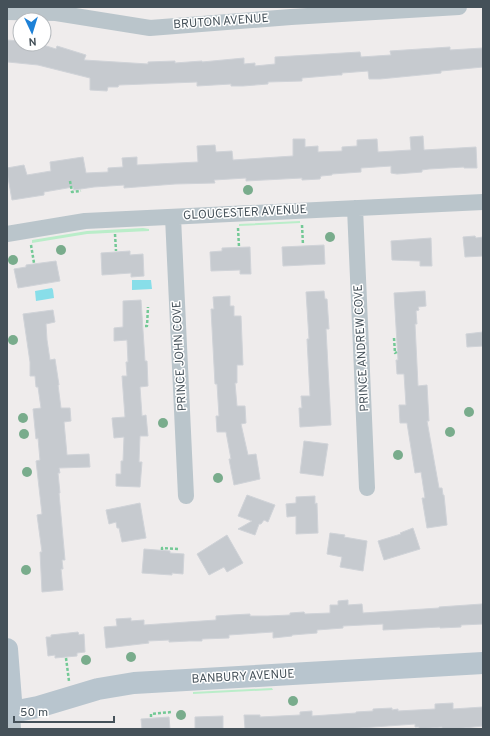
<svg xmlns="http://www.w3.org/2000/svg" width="490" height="736" viewBox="0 0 490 736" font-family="Overpass,sans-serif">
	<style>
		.green { fill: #baedc9 }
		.water { fill: #88dee9 }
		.building { fill: #c6cacf; stroke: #d0d3d8 }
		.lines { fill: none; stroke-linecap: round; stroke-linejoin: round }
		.path { stroke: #73c996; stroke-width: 2.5; stroke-dasharray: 3 2; stroke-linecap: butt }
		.street { stroke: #bac5cb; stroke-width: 16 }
		.secondary { stroke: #b8c5ce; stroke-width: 22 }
		.tree { fill: #79ac8c }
		.labels { text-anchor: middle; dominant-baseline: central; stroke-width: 3; stroke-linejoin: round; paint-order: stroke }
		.street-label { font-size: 12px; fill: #455159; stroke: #fff }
	</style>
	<rect width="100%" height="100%" fill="#efecec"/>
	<path class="green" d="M300 221V223L239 226V224Z
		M143 228 149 229V231L87 234 32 243V240L87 231Z
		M272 688 273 690 193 694V692Z"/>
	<path class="water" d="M132 280H151L152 289 132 290Z
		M52 288 53 290 54 298 36 301 35 291Z"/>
	<path class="building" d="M7 40 20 41V44H40L56 49 57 46 86 55 84 60 148 64V62L175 61V63L202 61V62L244 58V64L255 63V66L275 64V57L360 52 361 57 391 55 390 51 450 47V50L483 48V67L441 71V73L380 79H369L368 71 342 73V75H338L302 78V81L268 82V84L243 86H231V84L197 86V82L119 85 118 87H108L107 91 90 90V78L38 65 8 62Z
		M423 136 424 150 476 147 477 168H464V167L429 169 422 170V172L397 174 391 173V166L361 168V172L332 174V175L321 176 320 179 302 180V178L246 181V178L214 180 215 183 175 184 124 188V185L94 187 74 190 73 187 44 192V195L12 200 7 172V168L24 165 27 175 51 171 50 162 83 157 86 173 108 172V168L123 167 122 158 137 157V165L198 162 197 146 215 145 216 152 232 151 233 160 293 156V139H305V147L318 146V152L342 151V147L357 146V140L377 139 378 152 411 150 410 137Z
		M475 236 476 238 483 237V256L465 257 463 237Z
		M431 238 432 266H420V261L392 260 391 241Z
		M324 245 325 264 283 266 282 247Z
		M250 247 251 274H240V270L211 271 210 252 222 251V248Z
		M130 251V255L143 254 144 276 131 277V273L102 275 101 253Z
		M56 261 60 281 18 288 14 269 26 267V265Z
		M324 291 325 299H327L329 329H326L331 425 300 427 299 408H302L301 396H310L307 339H309L306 292Z
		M425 291 426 306 418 307 419 310 416 311 417 324H415L418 386 427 385 429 421H427L439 488H442L443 495H444L447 525 427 528 422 498H425L421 472 415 473 407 423H400L399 405H406L404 374H397L396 360H398L394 293Z
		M230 296V306H234V316H241L243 365H237V383H235L237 406H245L246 423 241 424 248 455 256 454 260 479 234 485 229 459H231L226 432H217L216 416H219L217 384H215L211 309H214L213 297Z
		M141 300 145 361H147L148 386 140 387 142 416 146 415 148 436H140L139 462H142L140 487 116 486V474H121V461H123L124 437 114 438 112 418 125 417 122 376H127L126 362H128L127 340 114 341V328L123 327V301Z
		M53 310 55 322 46 324 47 340 50 360 55 359 59 385H58L61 408H70L71 421 64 422 67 455 89 454 90 467 59 468 60 473H58L60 493H59L65 560H62L63 569H61L63 590 42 592 40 552H42L37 515 42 514 36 461 40 460 38 438 36 439 33 409 41 408 38 387H36L35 376H30V362L23 314Z
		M483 332V346L467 347 466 334Z
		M304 441 328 444 323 476 300 473Z
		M247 495 275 505 268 522 264 520 261 524H259L255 535 238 529 252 521 238 516Z
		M315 496V504L317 503 318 533 296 534V516L287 517 286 504 296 503V497Z
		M140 503 146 538 122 542 119 528H117L116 522 109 524 106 510Z
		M413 528 420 549 384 560 378 541 401 534 400 533Z
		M330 533 345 535 344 537 367 541 363 571 340 567 342 557 327 554Z
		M227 535 243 563 227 572 224 567 209 575 197 554Z
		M144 549 170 551V553L184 554 183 574 172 573V575L142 573Z
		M348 600V605L362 604 363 613 439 608V607L482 604 483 624 461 625V627L440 628V627L383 630V624L343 626V628L317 630V633L292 635V636L273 638V632L229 635V638L202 639V641H189L169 642V640L148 641 149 643 106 648 104 627 117 626 116 619 131 618V621L144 620V625L216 620V616L231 615 250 614V616H268L290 615V613L304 612 305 614 330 613V605H338V601Z
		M78 632 79 635 84 634 85 652 77 653V656L55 658V655L48 656 46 637H51V635Z
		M453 703V709L483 707V726L454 729H442V727L419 729V727H415V724L346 729H245L244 715H260V717L300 715V712L312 711V716L356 713V712L373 711V709L392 708V710L398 709V711L435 709V704Z
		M223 716V729H195V717Z
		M169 717 170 729H142L141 719Z"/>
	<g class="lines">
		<path class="path" d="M70 181 72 192 81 191
			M302 225 303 245
			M238 228 239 247
			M115 234 116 251
			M31 245 34 263
			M145 326H147L148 307
			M394 338 395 353 397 352
			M162 550V548L178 549
			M66 658 69 681
			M151 717V714L172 712"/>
		<path class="street" d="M7 12 56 13 150 28 291 17 459 7
			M355 208 367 488
			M173 217 186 496
			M7 234 85 221 483 202
			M12 713 13 729"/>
		<path class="secondary" d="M7 649 12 713
			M7 713 38 707 98 689 134 683 483 663"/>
	</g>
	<g class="tree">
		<circle cx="248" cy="190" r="5"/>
		<circle cx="330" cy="237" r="5"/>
		<circle cx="61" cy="250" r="5"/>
		<circle cx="13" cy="260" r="5"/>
		<circle cx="13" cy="340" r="5"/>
		<circle cx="469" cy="412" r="5"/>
		<circle cx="23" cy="418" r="5"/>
		<circle cx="163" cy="423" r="5"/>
		<circle cx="450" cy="432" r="5"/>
		<circle cx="24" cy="434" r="5"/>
		<circle cx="398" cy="455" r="5"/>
		<circle cx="27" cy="472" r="5"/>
		<circle cx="218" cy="478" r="5"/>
		<circle cx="26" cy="570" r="5"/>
		<circle cx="131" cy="657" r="5"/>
		<circle cx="86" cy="660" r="5"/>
		<circle cx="293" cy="701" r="5"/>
		<circle cx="181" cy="715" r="5"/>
	</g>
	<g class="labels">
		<g class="street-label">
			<text transform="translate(221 22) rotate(-4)">BRUTON AVENUE</text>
			<text transform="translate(245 213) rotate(-3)">GLOUCESTER AVENUE</text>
			<text transform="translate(362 348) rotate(-93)">PRINCE ANDREW COVE</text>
			<text transform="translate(180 356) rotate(-93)">PRINCE JOHN COVE</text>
			<text transform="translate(243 677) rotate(-3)">BANBURY AVENUE</text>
		</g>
	</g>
	<rect width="490" height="736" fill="none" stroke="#455159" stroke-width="16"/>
	<g transform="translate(32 32) rotate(176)"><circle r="19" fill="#ffffff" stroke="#b5b9bd"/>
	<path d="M0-3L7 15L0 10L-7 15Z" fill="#1d81d7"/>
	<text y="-6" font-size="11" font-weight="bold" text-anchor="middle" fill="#455159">N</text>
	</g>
	<path d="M14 716v6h100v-6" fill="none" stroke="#455159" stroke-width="2"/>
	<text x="20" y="716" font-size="12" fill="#455159" stroke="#ffffff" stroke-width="3" paint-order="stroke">50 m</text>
</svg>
